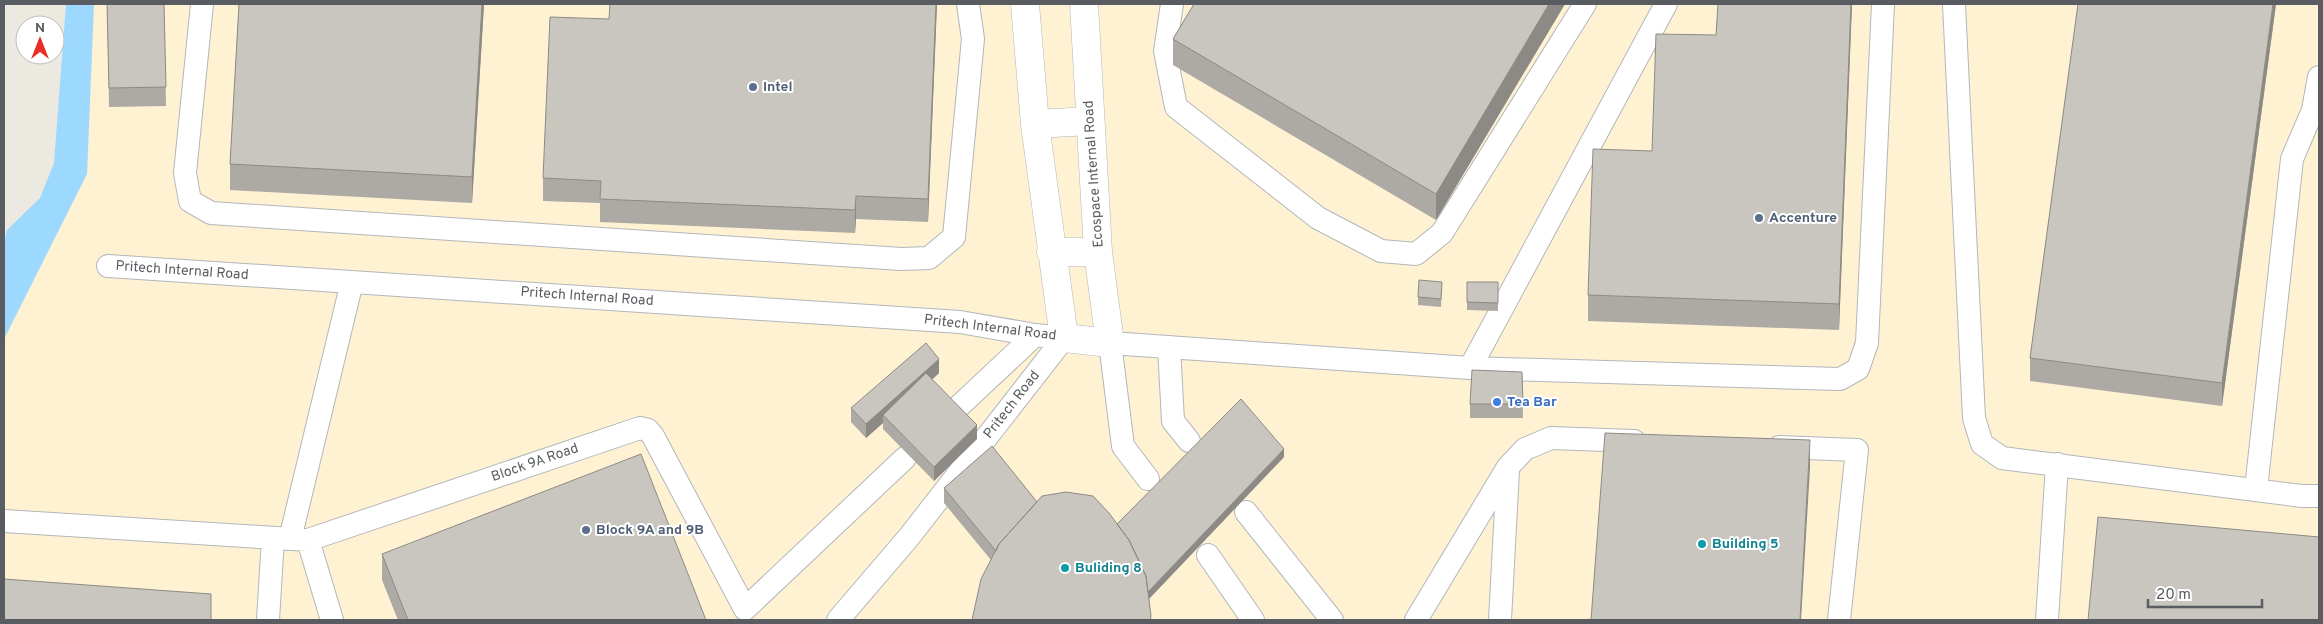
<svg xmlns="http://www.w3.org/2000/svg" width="2323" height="624" viewBox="0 0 2323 624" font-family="Overpass,sans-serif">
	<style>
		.commercial { fill: #fef2d3 }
		.water { fill: #9dd9ff }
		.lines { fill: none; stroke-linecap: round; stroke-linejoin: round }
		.service-casing { stroke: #b3b6bb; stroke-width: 24 }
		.minor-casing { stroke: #b3b6bb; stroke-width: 29 }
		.service { stroke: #fff; stroke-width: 22 }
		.minor { stroke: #fff; stroke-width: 28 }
		.wall { fill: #ada9a4 }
		.shaded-wall { fill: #8d8a86 }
		.building { fill: #c9c5bf; stroke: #8d8a86 }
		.service-dot { fill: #5c6f8a; stroke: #fff; stroke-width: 2 }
		.shop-dot { fill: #3f7fe0; stroke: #fff; stroke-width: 2 }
		.culture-dot { fill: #0f9aa8; stroke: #fff; stroke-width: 2 }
		.labels { text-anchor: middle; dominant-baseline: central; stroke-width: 4; stroke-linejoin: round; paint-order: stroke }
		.service-label { font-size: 14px; font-weight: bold; fill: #4e5e75; stroke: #fff; text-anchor: start }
		.street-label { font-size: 14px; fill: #595d61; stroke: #fff }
		.shop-label { font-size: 14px; font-weight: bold; fill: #366cbe; stroke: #fff; text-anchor: start }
		.culture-label { font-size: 14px; font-weight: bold; fill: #0d838f; stroke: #fff; text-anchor: start }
	</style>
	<rect width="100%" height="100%" fill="#ece9e0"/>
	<path class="commercial" d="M94 4H2319V620H4V339L87 174Z"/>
	<path class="water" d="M66 4H94L87 174 4 339V243L7 230 40 198 54 163Z"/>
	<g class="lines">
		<defs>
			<path id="service" d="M202 4 185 173 190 201 211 213 901 259 929 258 954 237 973 39 968 4
				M1172 4 1165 51 1176 107 1318 218 1381 251 1416 254 1442 233 1585 4
				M1954 4 1974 418 1982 444 2002 458 2302 496H2319
				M2313 110 2319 77
				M108 266 960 322 1035 335 1064 338
				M1169 347 1173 421 1189 441
				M1470 368 1666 4
				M955 410 1035 335
				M1779 447 1857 450 1839 620
				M1148 479 1123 446 1110 343 1470 368 1840 379 1858 369 1867 343 1883 4
				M2256 489 2292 159 2313 110 2319 108
				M1246 512 1332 620
				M4 521 308 540 640 428 648 430 653 436 745 609 905 458
				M290 539 352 282
				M308 540 332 620
				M1208 555 1253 620
				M268 620 273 538
				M838 620 909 537 1064 338
				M1416 620 1508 467 1525 449 1551 438 1634 441
				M1500 620 1508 470
				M2047 620 2057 464"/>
			<path id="minor" d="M1025 4 1035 124 1064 338 1110 343 1098 252 1084 4
				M1035 124 1090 121
				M1051 252H1098"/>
		</defs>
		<use href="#service" class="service-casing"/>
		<use href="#minor" class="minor-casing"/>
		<use href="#service" class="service"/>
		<use href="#minor" class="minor"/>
	</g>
	<path class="wall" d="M107 4H164L166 106 109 107Z
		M239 4H484L472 203 230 190V164Z
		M610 4H937L928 222 856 219 855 233 600 222V203L543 201V178L609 19Z
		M1194 4H1565L1436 220 1173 65V39Z
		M1718 4H1852L1839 330 1588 321V295L1652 151 1716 35Z
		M2078 4H2276L2222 406 2030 381V358Z
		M1467 282H1498V311L1467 310Z
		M1442 289 1441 307 1418 305V297Z
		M1522 372 1523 418H1470V404Z
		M939 373 932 380 977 439 934 481 883 429V423L866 438 851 422V408Z
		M1284 457 1149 599 1151 620 991 560 944 503V488L1037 502 1117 524Z
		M382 554 706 620H398L382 580Z"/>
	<path class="shaded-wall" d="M482 4H484L472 203V177Z
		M936 4H937L928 222V199Z
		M1549 4H1565L1436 220V194Z
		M1851 4H1852L1839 330V304Z
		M2273 4H2276L2222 406V383Z
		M856 196V219L855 233V210Z
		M939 359V373L887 419 883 415V423L866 438V424Z
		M977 425V439L934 481V467Z
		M1810 440V468L1801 620H1800Z
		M1284 449V457L1146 602V594Z"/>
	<path class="building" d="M107 4H164L166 87 109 88Z
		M239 4H482L472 177 230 164Z
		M610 4H936L928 199 856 196 855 210 600 199 601 181 543 178 550 17 609 19Z
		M1194 4H1549L1436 194 1173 39Z
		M1718 4H1851L1839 304 1588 295 1593 149 1652 151 1656 34 1716 35Z
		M2078 4H2273L2222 383 2030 358Z
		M1419 280 1442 282 1441 299 1418 297Z
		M1467 282H1498V303L1467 302Z
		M926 343 939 359 866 424 851 408Z
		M1472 370 1522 372 1523 404H1470Z
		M926 373 977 425 934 467 883 415Z
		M1241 399 1284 449 1148 592 1146 576 1129 540 1117 524Z
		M1605 433 1810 440 1800 620H1591Z
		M992 446 1037 502 999 544 996 551 944 488Z
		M641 454 706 620H408L382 554Z
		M1066 492 1093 496 1109 513 1129 540 1146 576 1151 616 1150 620H972L981 579 999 544 1042 496Z
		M2098 517 2319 537V620H2088Z
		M4 579 211 594V620H4Z"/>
	<g class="service-dot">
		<circle cx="753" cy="87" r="5"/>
		<circle cx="1759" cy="218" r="5"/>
		<circle cx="586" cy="530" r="5"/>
	</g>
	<circle class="shop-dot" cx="1497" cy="402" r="5"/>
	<g class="culture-dot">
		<circle cx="1702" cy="544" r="5"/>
		<circle cx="1065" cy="568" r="5"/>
	</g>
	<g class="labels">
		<g class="service-label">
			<text x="763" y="87">Intel</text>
			<text x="1769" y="218">Accenture</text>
			<text x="596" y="530">Block 9A and 9B</text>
		</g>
		<g class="street-label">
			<text transform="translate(1094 174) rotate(-94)">Ecospace Internal Road</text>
			<text transform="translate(182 271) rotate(4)">Pritech Internal Road</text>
			<text transform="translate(587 297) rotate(4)">Pritech Internal Road</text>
			<text transform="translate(990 328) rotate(7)">Pritech Internal Road</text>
			<text transform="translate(1012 405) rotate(-52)">Pritech Road</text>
			<text transform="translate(535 463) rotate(-19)">Block 9A Road</text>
		</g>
		<g class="shop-label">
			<text x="1507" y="402">Tea Bar</text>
		</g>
		<g class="culture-label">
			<text x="1712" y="544">Building 5</text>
			<text x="1075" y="568">Buliding 8</text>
		</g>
	</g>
	<rect width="2323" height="624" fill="none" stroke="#595d61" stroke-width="10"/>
	<g transform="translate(40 40)"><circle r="24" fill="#ffffff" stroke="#bdbec0"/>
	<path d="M0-4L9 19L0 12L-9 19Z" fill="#ea2e27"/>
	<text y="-8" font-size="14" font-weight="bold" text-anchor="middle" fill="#595d61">N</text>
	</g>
	<path d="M2148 599v8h114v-8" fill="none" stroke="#595d61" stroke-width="2.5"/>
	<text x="2156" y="599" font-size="15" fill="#595d61" stroke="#ffffff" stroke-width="4" paint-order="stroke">20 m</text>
</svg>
